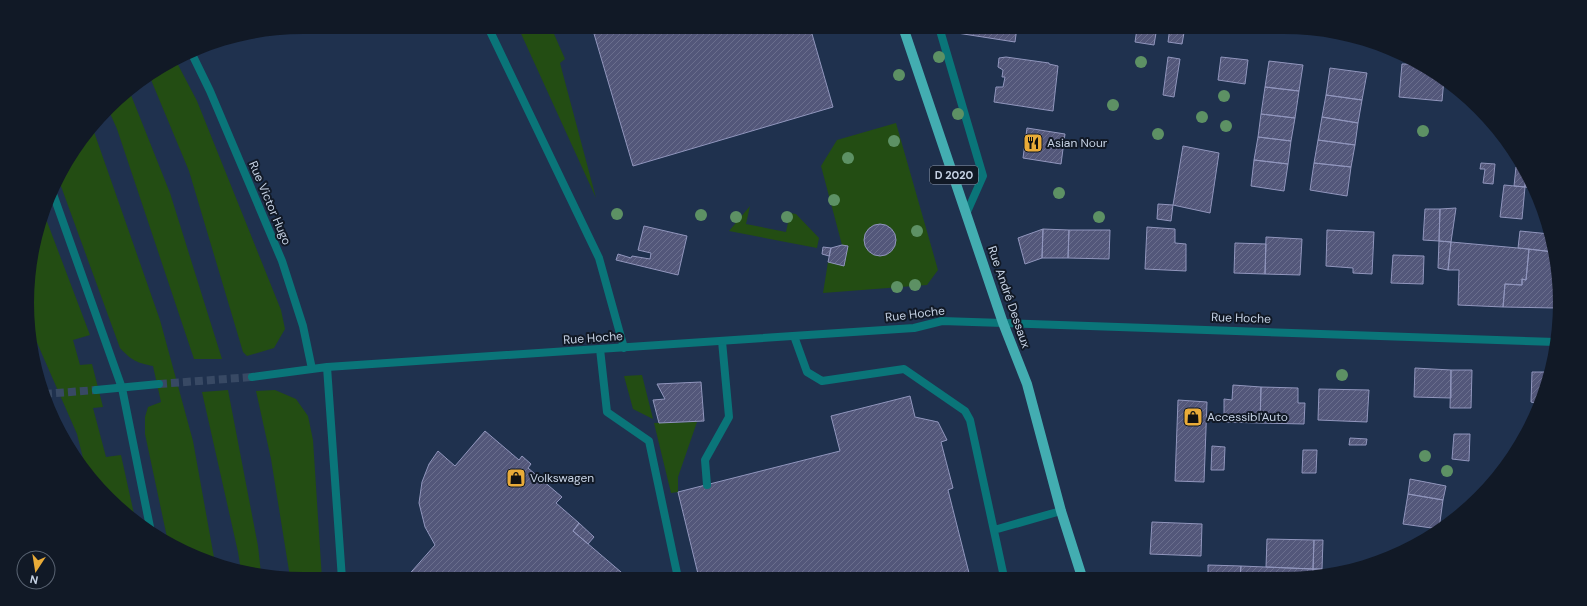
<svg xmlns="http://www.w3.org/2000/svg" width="1587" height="606" viewBox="0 0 1587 606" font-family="'DM Sans',sans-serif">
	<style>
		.green { fill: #234d13 }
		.building { fill: url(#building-hatch); stroke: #9196bd }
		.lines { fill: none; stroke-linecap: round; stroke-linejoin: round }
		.street-tunnel { stroke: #384964; stroke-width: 8; stroke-dasharray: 8 4; stroke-linecap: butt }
		.lane { stroke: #0a7579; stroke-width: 8 }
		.street { stroke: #0a7579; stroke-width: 8 }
		.primary { stroke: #43adb1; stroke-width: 10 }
		.tree { fill: #5d9164 }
		.labels { text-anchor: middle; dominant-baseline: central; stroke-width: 4; stroke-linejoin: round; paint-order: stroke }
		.shield { fill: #111926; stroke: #909aab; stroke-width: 1 }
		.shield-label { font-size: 11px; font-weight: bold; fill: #c6d2e4 }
		.poi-label { font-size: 12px; fill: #c6d2e4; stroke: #111926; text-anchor: start }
		.street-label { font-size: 12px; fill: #c6d2e4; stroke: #111926 }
	</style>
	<defs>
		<pattern id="building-hatch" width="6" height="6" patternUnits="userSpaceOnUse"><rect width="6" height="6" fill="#53577a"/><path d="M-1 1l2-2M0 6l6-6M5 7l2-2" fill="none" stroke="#6a6e8d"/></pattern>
	</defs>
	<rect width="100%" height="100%" fill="#1f314e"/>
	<path class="green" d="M518 27H551L565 59 560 63 596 198Z
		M175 59 197 101 281 310 285 329 274 348 247 356 243 352 189 171 149 75 165 64Z
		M129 90 170 193 222 359H194L117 129 109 111 121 95Z
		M896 123 938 270 927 285 823 293 828 262 844 265 848 246 842 245 821 166 837 140Z
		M93 129 160 320 193 441 215 563 181 551 168 542 145 434V417L148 407 161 402 153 366C137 363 131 360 120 348L58 178 64 165Z
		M750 206 746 224 786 232 790 213 796 214 819 238 817 248 729 231Z
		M43 211 90 335 73 340 80 365 92 364 103 407 93 408 106 457 121 455 136 523 86 470 77 434 31 329 29 267Z
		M642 375 653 419 633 409 624 376Z
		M228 390 258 546 261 573 241 571 238 552 202 392Z
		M275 390 296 399 308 416 313 440 322 579 290 577 271 459 256 391Z
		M697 422 678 477V492L671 493 654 423Z"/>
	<path class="building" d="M592 27H810L833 107 633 166Z
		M956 27H1017L1015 42 957 33Z
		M1151 27H1157L1154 45 1135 42 1137 29 1150 30Z
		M1170 27H1185L1182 44 1168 42Z
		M1006 57 1049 63V64L1058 66 1053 111 994 102 996 87H1003L1005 77H1002L1003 70 998 67 999 58Z
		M1168 57 1180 59 1174 97 1163 95Z
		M1221 57 1248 60 1245 84 1218 80Z
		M1269 61 1303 65 1299 91 1265 87Z
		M1402 64H1420L1444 79 1442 101 1399 97Z
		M1330 68 1367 73 1362 100 1326 95Z
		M1265 87 1299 91 1295 118 1261 114Z
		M1326 95 1362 100 1358 123 1322 117Z
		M1261 114 1295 118 1291 141 1258 137Z
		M1322 117 1358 123 1355 145 1318 140Z
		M1027 128 1065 134 1061 164 1023 158Z
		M1258 137 1291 141 1288 164 1254 160Z
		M1318 140 1355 145 1351 167 1314 163Z
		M1183 146 1219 153 1210 213 1173 205Z
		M1254 160 1288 164 1284 191 1251 186Z
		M1314 163 1351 167 1347 196 1310 190Z
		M1481 163 1495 164 1493 184 1483 183 1485 169H1480Z
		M1516 167 1524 168 1526 172 1525 187 1514 186Z
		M1526 172 1533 188 1525 187Z
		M1504 185 1525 187 1522 219 1500 217Z
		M1158 204 1173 205 1171 221 1157 219Z
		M1456 208 1451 242 1439 241 1440 209Z
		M1425 209H1440L1439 241 1423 240Z
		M864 240a16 16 0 1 1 32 0a16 16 0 1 1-32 0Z
		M644 226 687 236 678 275 616 260 618 254 631 258 632 256 650 259 651 253 638 250Z
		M1147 227 1175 229V243L1186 244V271L1145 269Z
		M1043 229 1069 230 1068 258H1042Z
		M1043 229 1042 258 1025 264 1018 238Z
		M1069 230H1110L1109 259 1068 258Z
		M1327 230 1374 232 1372 274 1353 273V268L1326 266Z
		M1520 231 1550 234 1554 252 1518 248Z
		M1266 237 1302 239 1300 275 1265 274Z
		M1439 241 1451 242 1448 270 1438 268Z
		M1451 242 1529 249 1526 280 1522 279V285L1505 284 1503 307 1458 305 1459 270H1448Z
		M1235 243 1266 244 1265 274 1234 273Z
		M842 245 848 246 844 266 828 262 831 248Z
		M823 247 831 248 829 256 822 254Z
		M1529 249 1554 252 1558 267 1559 305 1555 308 1503 307 1505 284 1522 285V279L1526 280Z
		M1393 255 1424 256 1423 284 1391 283Z
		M1415 368 1451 370V398L1414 397Z
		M1451 370H1472L1471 408H1450Z
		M1532 372H1547L1550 376 1538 406 1535 403 1531 402Z
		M701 382 704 421 659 423 653 400 665 399 657 384Z
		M1233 385 1261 387 1260 423 1224 422V399L1232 400Z
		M1261 387 1298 388V403H1305L1304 424 1260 423Z
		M1319 389 1369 390 1367 422 1318 420Z
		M910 396 915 417 938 422 947 440 941 442 953 488 948 490 970 577 699 578 678 492 840 451 831 416Z
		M1178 400 1207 402 1204 482 1175 481Z
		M485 431 519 460 522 456 531 464 528 468 562 497 556 503 579 523 573 531 628 578 405 579 435 545 425 527 419 503 422 482 429 464 438 451 455 466Z
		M1454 434H1470L1469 461 1452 459Z
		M1350 438 1367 439 1366 445H1349Z
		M1212 446 1225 447 1224 470H1211Z
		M1303 450H1317L1316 473H1302Z
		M1410 479 1446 486 1443 500 1408 494Z
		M1408 494 1443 500 1439 529 1403 524Z
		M1152 522 1202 524 1201 556 1150 554Z
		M579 523 594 537 588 544 573 531Z
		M1267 539 1314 540 1313 569 1266 567Z
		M1314 540H1323L1322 569H1313Z
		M1208 565 1241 566 1240 577H1208Z
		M1241 566 1313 569V577H1240Z
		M1313 569H1322V576L1313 577Z"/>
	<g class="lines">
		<path class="street-tunnel" d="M159 384 252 377
			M44 394 96 390"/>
		<path class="lane" d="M939 27 983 176 967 212
			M52 191 122 388 151 532
			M794 336 807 372 822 381 904 369 965 411 970 420 1004 577
			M600 349 607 412 649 441 678 578
			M707 485 705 460 729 417 722 341
			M994 530 1061 511"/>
		<path class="street" d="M488 27 599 258 624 348
			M191 52 210 91 282 261 303 326 312 369
			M327 367 342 579
			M252 377 327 367 914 328 942 321 1556 342
			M96 390 159 384"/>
		<path class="primary" d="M903 27 1003 323 1027 384 1061 511 1082 577"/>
	</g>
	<g class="tree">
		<circle cx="939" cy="57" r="6"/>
		<circle cx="1141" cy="62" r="6"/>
		<circle cx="899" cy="75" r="6"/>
		<circle cx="1224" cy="96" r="6"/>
		<circle cx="1113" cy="105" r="6"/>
		<circle cx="958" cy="114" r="6"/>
		<circle cx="1202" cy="117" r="6"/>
		<circle cx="1226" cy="126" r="6"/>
		<circle cx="1423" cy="131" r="6"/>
		<circle cx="1158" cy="134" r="6"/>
		<circle cx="894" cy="141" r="6"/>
		<circle cx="848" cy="158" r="6"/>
		<circle cx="1059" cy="193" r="6"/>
		<circle cx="834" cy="200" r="6"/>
		<circle cx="617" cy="214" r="6"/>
		<circle cx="701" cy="215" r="6"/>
		<circle cx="736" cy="217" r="6"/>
		<circle cx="787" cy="217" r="6"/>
		<circle cx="1099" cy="217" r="6"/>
		<circle cx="917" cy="231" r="6"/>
		<circle cx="915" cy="285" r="6"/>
		<circle cx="897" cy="287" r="6"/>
		<circle cx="1342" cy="375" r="6"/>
		<circle cx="1425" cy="456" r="6"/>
		<circle cx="1447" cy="471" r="6"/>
	</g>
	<defs>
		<symbol id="restaurant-square" viewBox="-11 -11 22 22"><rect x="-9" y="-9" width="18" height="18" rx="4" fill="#e9ab38" stroke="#111926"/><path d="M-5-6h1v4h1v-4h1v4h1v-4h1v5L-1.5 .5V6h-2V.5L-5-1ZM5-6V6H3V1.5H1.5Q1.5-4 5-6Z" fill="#111"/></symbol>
		<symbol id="shop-square" viewBox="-11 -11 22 22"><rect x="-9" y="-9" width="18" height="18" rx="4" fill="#e9ab38" stroke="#111926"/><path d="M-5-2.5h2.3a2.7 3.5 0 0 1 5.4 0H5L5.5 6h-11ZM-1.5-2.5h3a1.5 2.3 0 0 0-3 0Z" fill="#111"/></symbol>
	</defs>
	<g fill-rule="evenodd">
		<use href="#restaurant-square" x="1022" y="132" width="22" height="22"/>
		<use href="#shop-square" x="1182" y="406" width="22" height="22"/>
		<use href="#shop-square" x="505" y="467" width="22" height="22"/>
	</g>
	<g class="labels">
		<rect class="shield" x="930" y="166" width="48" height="18" rx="3"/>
		<g class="shield-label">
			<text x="954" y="175">D 2020</text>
		</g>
		<g class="poi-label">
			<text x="1047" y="143">Asian Nour</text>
			<text x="1207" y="417">Accessibl'Auto</text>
			<text x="530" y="478">Volkswagen</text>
		</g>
		<g class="street-label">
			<text transform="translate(270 203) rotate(67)">Rue Victor Hugo</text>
			<text transform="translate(1009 297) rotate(71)">Rue André Dessaux</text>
			<text transform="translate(915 314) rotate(-7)">Rue Hoche</text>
			<text transform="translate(1241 318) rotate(2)">Rue Hoche</text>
			<text transform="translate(593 338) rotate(-4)">Rue Hoche</text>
		</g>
	</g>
	<path d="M0 0H1587V606H0ZM303 34H1284A269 269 0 0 1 1553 303V303A269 269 0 0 1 1284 572H303A269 269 0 0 1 34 303V303A269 269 0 0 1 303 34Z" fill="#111926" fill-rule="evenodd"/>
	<g transform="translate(36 570) rotate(192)"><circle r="19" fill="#111926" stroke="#596372"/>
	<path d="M0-3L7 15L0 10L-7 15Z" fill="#e9ab38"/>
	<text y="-6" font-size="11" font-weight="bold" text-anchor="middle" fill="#c6d2e4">N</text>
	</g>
</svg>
